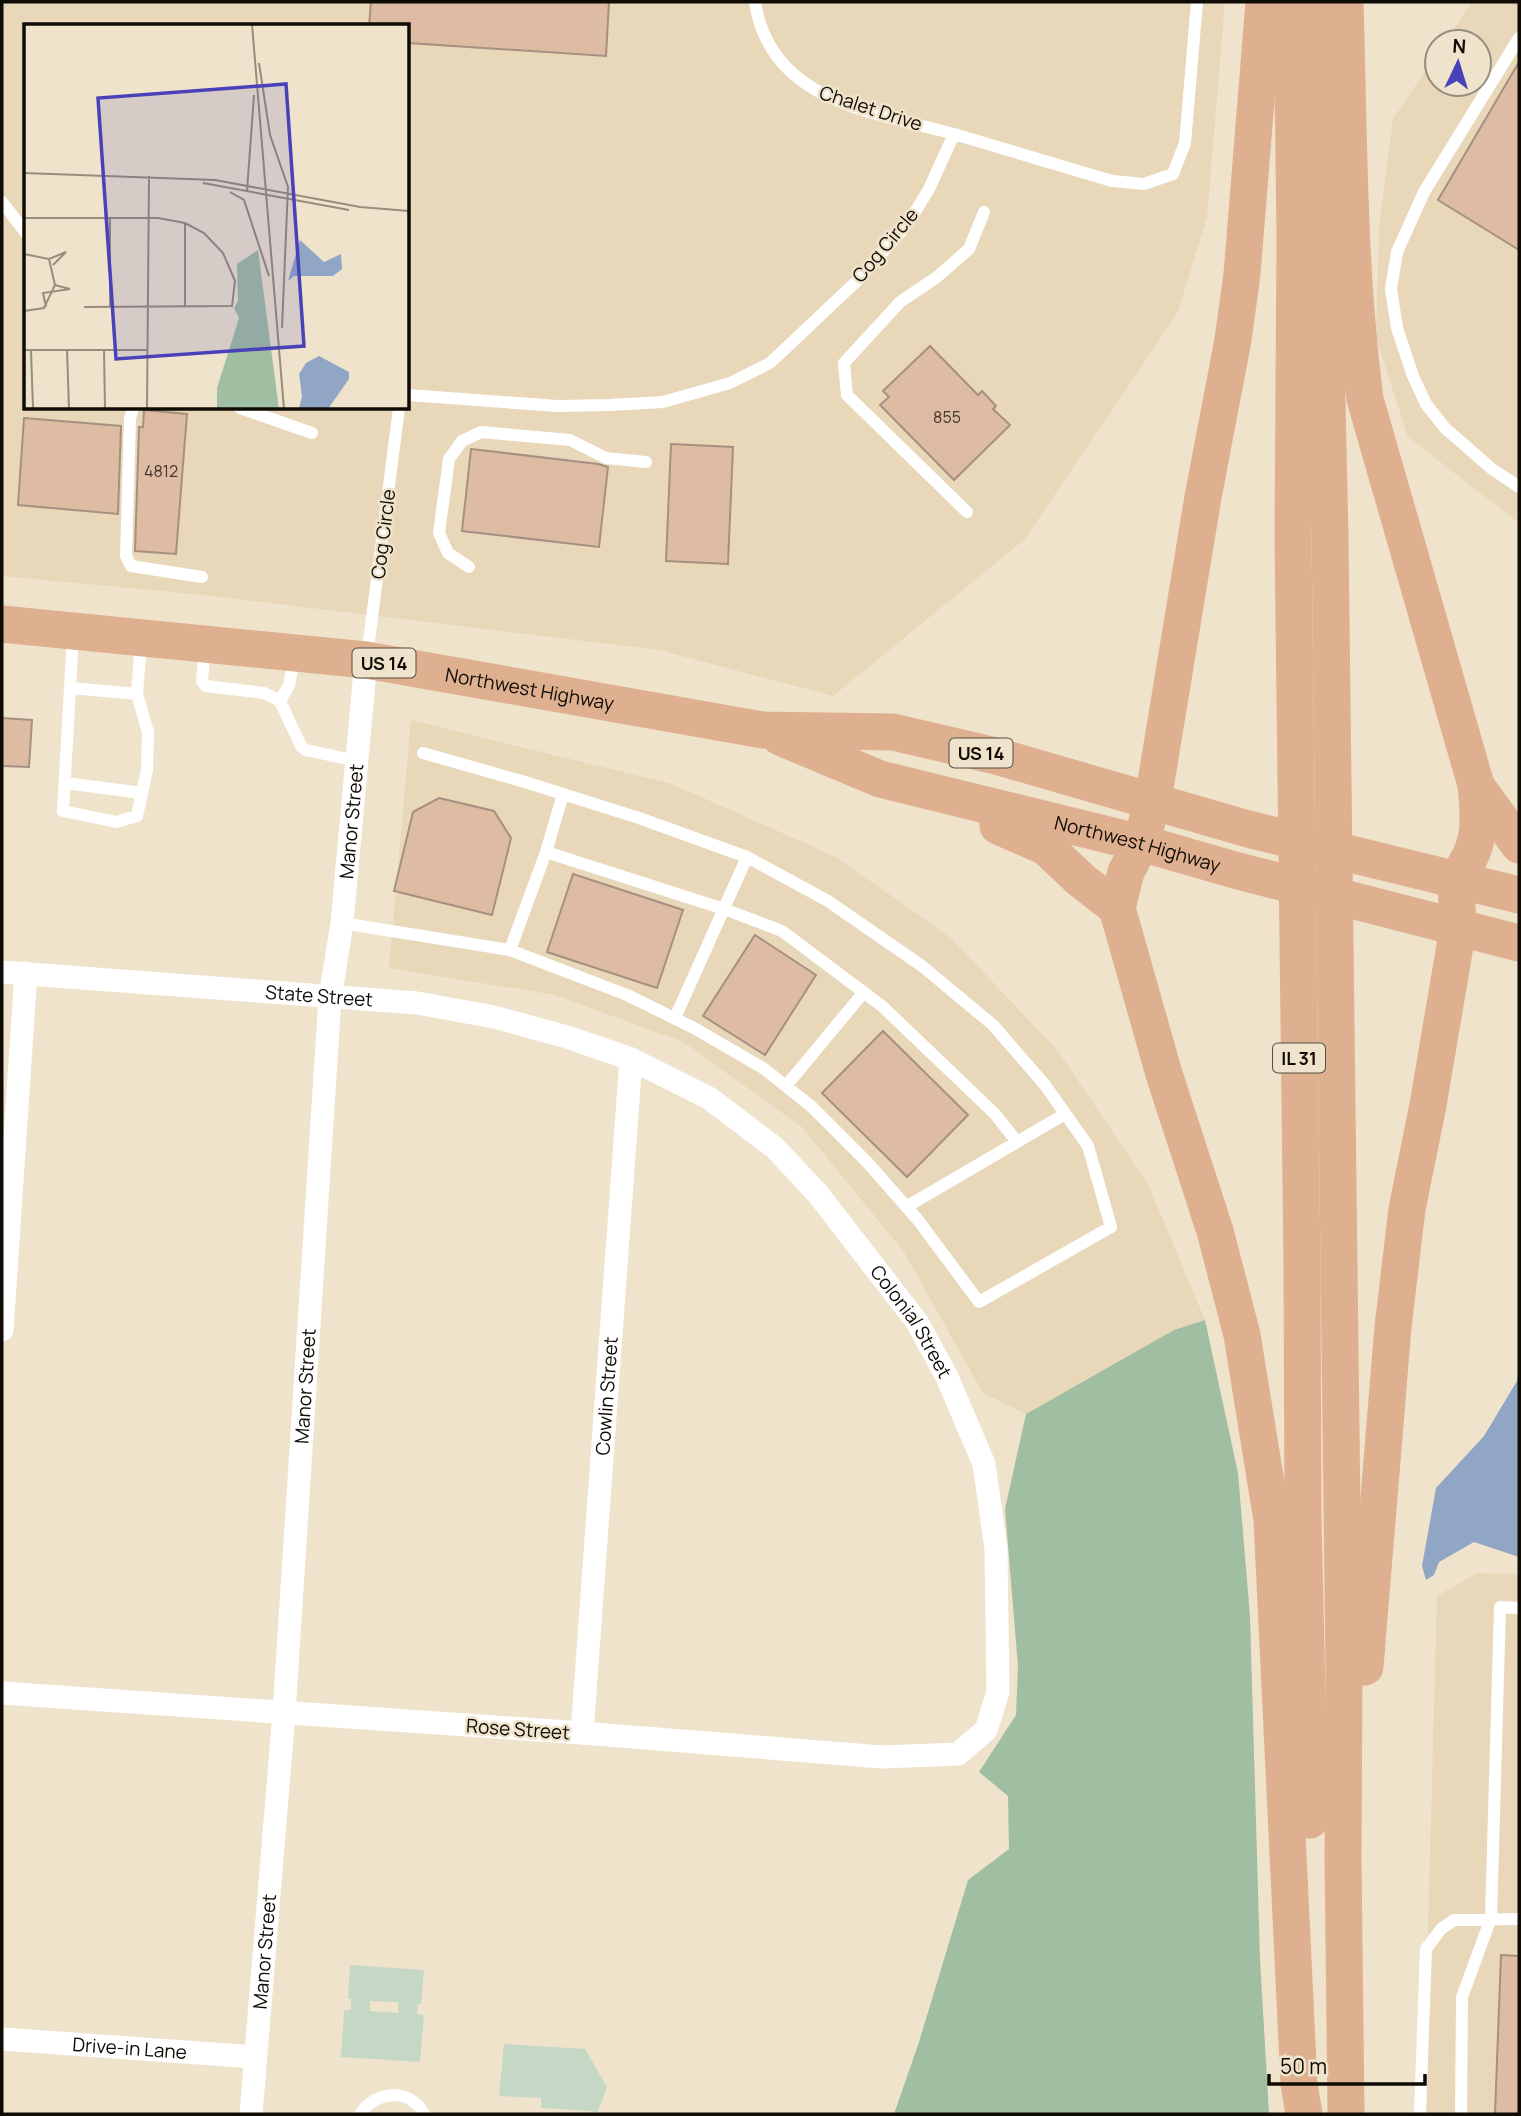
<svg xmlns="http://www.w3.org/2000/svg" width="1521" height="2116" viewBox="0 0 1521 2116" font-family="Manrope,sans-serif">
	<style>
		.built { fill: #e8d7b9; fill-rule: evenodd }
		.green { fill: #c5d8c6; fill-rule: evenodd }
		.forest { fill: #a0bea1 }
		.water { fill: #91a5c5 }
		.building { fill: #debca3; stroke: #a59081; stroke-width: 2 }
		.lines { fill: none; stroke-linecap: round; stroke-linejoin: round }
		.lane { stroke: #fff; stroke-width: 12 }
		.street { stroke: #fff; stroke-width: 23 }
		.primary { stroke: #dfb090; stroke-width: 37 }
		.labels { text-anchor: middle; dominant-baseline: central; stroke-width: 5; stroke-linejoin: round; paint-order: stroke }
		.number-label { font-size: 16px; fill: #43372c }
		.shield { fill: #f0e3cc; stroke: #524c41; stroke-width: 2 }
		.shield-label { font-size: 18px; font-weight: bold; fill: #0f0b05 }
		.street-label { font-size: 19px; fill: #0f0b05; stroke: #f0e3cc }
		.inset-road { fill: none; stroke: #968d7c; stroke-width: 2 }
		.view { fill: #4841b7; fill-opacity: 0.15; stroke: #4841b7; stroke-width: 3.5 }
		.inset-edge { fill: none; stroke: #0f0b05; stroke-width: 3.5 }
	</style>
	<rect width="100%" height="100%" fill="#f0e3cc"/>
	<path class="built" d="M2 2H1225L1207 217 1178 312 1025 539 833 696 659 650 204 595 2 576ZM26 26H408V408H26Z
		M1472 2H1519V523L1408 437 1376 338 1379 228 1393 119 1437 54V84H1479V42H1445Z
		M411 720 672 784 836 857 950 937 1058 1051 1148 1184 1205 1320 1174 1330 1026 1414 983 1393 904 1252 802 1127 683 1042 555 995 389 968Z
		M1478 1573 1519 1574V2114H1423L1437 1596Z"/>
	<path class="green" d="M350 1965 424 1970 421 2004H418L417 2014 424 2015 420 2062 341 2057 344 2010H351V1999H348ZM370 2001 398 2002V2013L370 2011Z
		M504 2044 585 2049 607 2087 597 2113 592 2111 541 2108V2098L499 2096Z"/>
	<path class="forest" d="M1205 1320 1238 1473 1250 1616 1260 1959 1269 2114H894L919 2042 968 1880 1009 1849 1008 1796 979 1772 1016 1715 1018 1666 1005 1509 1026 1414 1174 1330Z"/>
	<path class="water" d="M1519 1368V1557L1474 1542 1439 1562 1434 1575 1426 1580 1422 1566 1436 1488 1484 1436 1517 1381Z"/>
	<path class="building" d="M371 2H609L606 56 408 43V26H369Z
		M1519 62V250L1438 200Z
		M930 346 978 395 982 391 996 406 993 409 1010 425 954 480 880 405 889 397 883 391Z
		M144 410 187 414 176 554 135 551 139 427H143Z
		M24 418 121 426 118 514 18 505Z
		M671 444 733 447 728 564 666 561Z
		M471 449 598 464 608 467 599 547 462 531Z
		M2 718 32 720 29 767 2 766Z
		M439 798 494 811 511 838 492 915 394 891 413 812Z
		M573 874 683 910 657 988 547 952Z
		M755 935 816 975 765 1055 703 1016Z
		M883 1031 968 1115 907 1177 822 1093Z
		M1501 1955 1519 1956V2114H1495Z"/>
	<g class="lines">
		<path class="lane" d="M755 2C770 102 873 112 954 134
			M1519 38 1424 192 1397 252 1391 289 1397 328 1413 376 1426 404 1445 428 1492 469 1519 487
			M2 202 26 233
			M408 395 557 406 610 405 663 402 730 383 770 363 859 279 900 233 915 212 929 189 954 134 1112 181 1144 184 1173 174 1185 143 1197 2
			M133 408 130 419 126 556 131 566 202 577
			M240 408 312 433
			M967 512 847 395 844 363 900 302 937 277 969 249 984 212
			M469 567 448 553 439 533 449 459 462 441 481 432 570 440 606 458 646 462
			M73 635 63 811 116 822 137 816 147 770 148 732 137 694 141 641
			M205 647 202 681 206 686 264 693 280 701 301 746 306 750 357 761
			M367 656 399 408
			M71 688 137 694
			M280 701 289 685 295 655
			M65 783 142 793
			M546 852 724 909 782 931 882 1006 995 1114 1017 1142
			M342 923 510 950 627 995 694 1028 763 1068 812 1107 867 1162 918 1220 979 1302 1111 1227 1088 1146 1045 1085 993 1025 922 966 828 901 747 857 639 818 525 782 423 753
			M510 950 546 852 563 794
			M675 1018 747 857
			M786 1086 864 992
			M906 1207 1065 1114
			M360 2114C375 2091 410 2087 424 2114
			M1420 2114 1426 1949 1441 1929 1454 1920 1519 1919
			M1461 2114 1462 1997 1491 1918 1500 1607 1519 1608"/>
		<g class="street">
			<path id="s1" d="M2 972 417 1003 494 1017 567 1037 631 1059 709 1098 775 1148 818 1194 917 1322 947 1377 984 1464 996 1549 998 1692 986 1730 958 1754 882 1757 582 1733 2 1693"/>
			<path d="M2 1330 26 973"/>
			<path id="s2" d="M582 1733 631 1059"/>
			<path id="s3" d="M2 2039 255 2057"/>
			<path id="s4" d="M251 2114 284 1713 330 998 342 923 366 660"/>
		</g>
		<g class="primary">
			<path d="M1264 2 1242 274 1233 340 1203 497 1153 800 1141 843 1126 872 1117 908 1164 1074 1215 1231 1242 1335 1272 1520 1299 2084 1304 2114"/>
			<path d="M1292 2 1295 237 1293 538 1302 1266 1303 1517 1310 1820"/>
			<path d="M1318 2 1330 537 1344 1671 1343 1857 1346 2114"/>
			<path d="M1345 2C1349 134 1348 268 1365 399L1476 785C1480 825 1481 847 1456 879L1458 928 1428 1105 1407 1209 1393 1327 1365 1667"/>
			<path id="s5" d="M2 624 366 660 763 730 893 732 996 756 1248 829 1519 895"/>
			<path id="s6" d="M780 737 880 779 1141 843 1238 871 1519 943"/>
			<path d="M1477 787 1519 845"/>
			<path d="M998 826 1046 847 1081 880 1117 908"/>
		</g>
	</g>
	<g class="labels">
		<g class="number-label">
			<text x="947" y="417">855</text>
			<text x="161" y="471">4812</text>
		</g>
		<g class="shield">
			<rect x="352.5" y="648.5" width="63" height="29" rx="5"/>
			<rect x="949.5" y="738.5" width="63" height="29" rx="5"/>
			<rect x="1273" y="1043.5" width="52" height="29" rx="5"/>
		</g>
		<g class="shield-label">
			<text x="384" y="663">US 14</text>
			<text x="981" y="753">US 14</text>
			<text x="1299" y="1058">IL 31</text>
		</g>
		<g class="street-label">
			<text transform="translate(871 108) rotate(18)">Chalet Drive</text>
			<text transform="translate(885 245) rotate(-50)">Cog Circle</text>
			<text transform="translate(383 534) rotate(-83)">Cog Circle</text>
			<text stroke="none"><textPath href="#s5" startOffset="532">Northwest Highway</textPath></text>
			<text stroke="none"><textPath href="#s4" startOffset="1297">Manor Street</textPath></text>
			<text stroke="none"><textPath href="#s6" startOffset="374">Northwest Highway</textPath></text>
			<text stroke="none"><textPath href="#s1" startOffset="318">State Street</textPath></text>
			<text stroke="none"><textPath href="#s1" startOffset="1029">Colonial Street</textPath></text>
			<text stroke="none"><textPath href="#s4" startOffset="730">Manor Street</textPath></text>
			<text stroke="none"><textPath href="#s2" startOffset="338">Cowlin Street</textPath></text>
			<text transform="translate(518 1729) rotate(4)">Rose Street</text>
			<text stroke="none"><textPath href="#s4" startOffset="163">Manor Street</textPath></text>
			<text stroke="none"><textPath href="#s3" startOffset="128">Drive-in Lane</textPath></text>
		</g>
	</g>
	<g transform="translate(24 24)">
		<rect width="385" height="385" fill="#f0e3cc"/>
		<path d="M234 226 255 385H193V364L215 294 210 284 214 277 213 240Z" fill="#a0bea1"/>
		<path d="M276 216 300 238 317 230 318 245 309 252H270L264 257ZM295 332 325 348V355L304 385H275L278 372 275 350 282 339Z" fill="#91a5c5"/>
		<path class="inset-road" d="M228 0 260 385M235 39 246 111 264 163 258 304M0 149 191 156 336 183 385 187M179 159 325 186M223 167 230 71M206 168 220 176 245 252M0 194H134L161 199 180 209 199 229 211 257 208 282 60 283M86 194V283M0 230 25 235 31 261 20 284 0 287M25 235 42 228 29 241M22 283 19 269 46 265 31 261M161 283V199M43 325 45 385M0 326H123M7 326 9 385M80 326 81 385M123 385 125 152"/>
		<path class="view" d="M262 60 280 322 92 335 74 74Z"/>
		<rect width="385" height="385" class="inset-edge"/>
	</g>
	<rect width="1521" height="2116" fill="none" stroke="#0f0b05" stroke-width="7"/>
	<g transform="translate(1458 63) rotate(4)"><circle r="33" fill="#f0e3cc" stroke="#968d7c" stroke-width="2"/>
	<path d="M0-5L12 26L0 18L-12 26Z" fill="#4841b7"/>
	<text y="-10" font-size="19" font-weight="bold" text-anchor="middle" fill="#0f0b05">N</text>
	</g>
	<path d="M1269 2074v10h156v-10" fill="none" stroke="#0f0b05" stroke-width="3.5"/>
	<text x="1280" y="2074" font-size="21" fill="#0f0b05" stroke="#f0e3cc" stroke-width="5" paint-order="stroke">50 m</text>
</svg>
